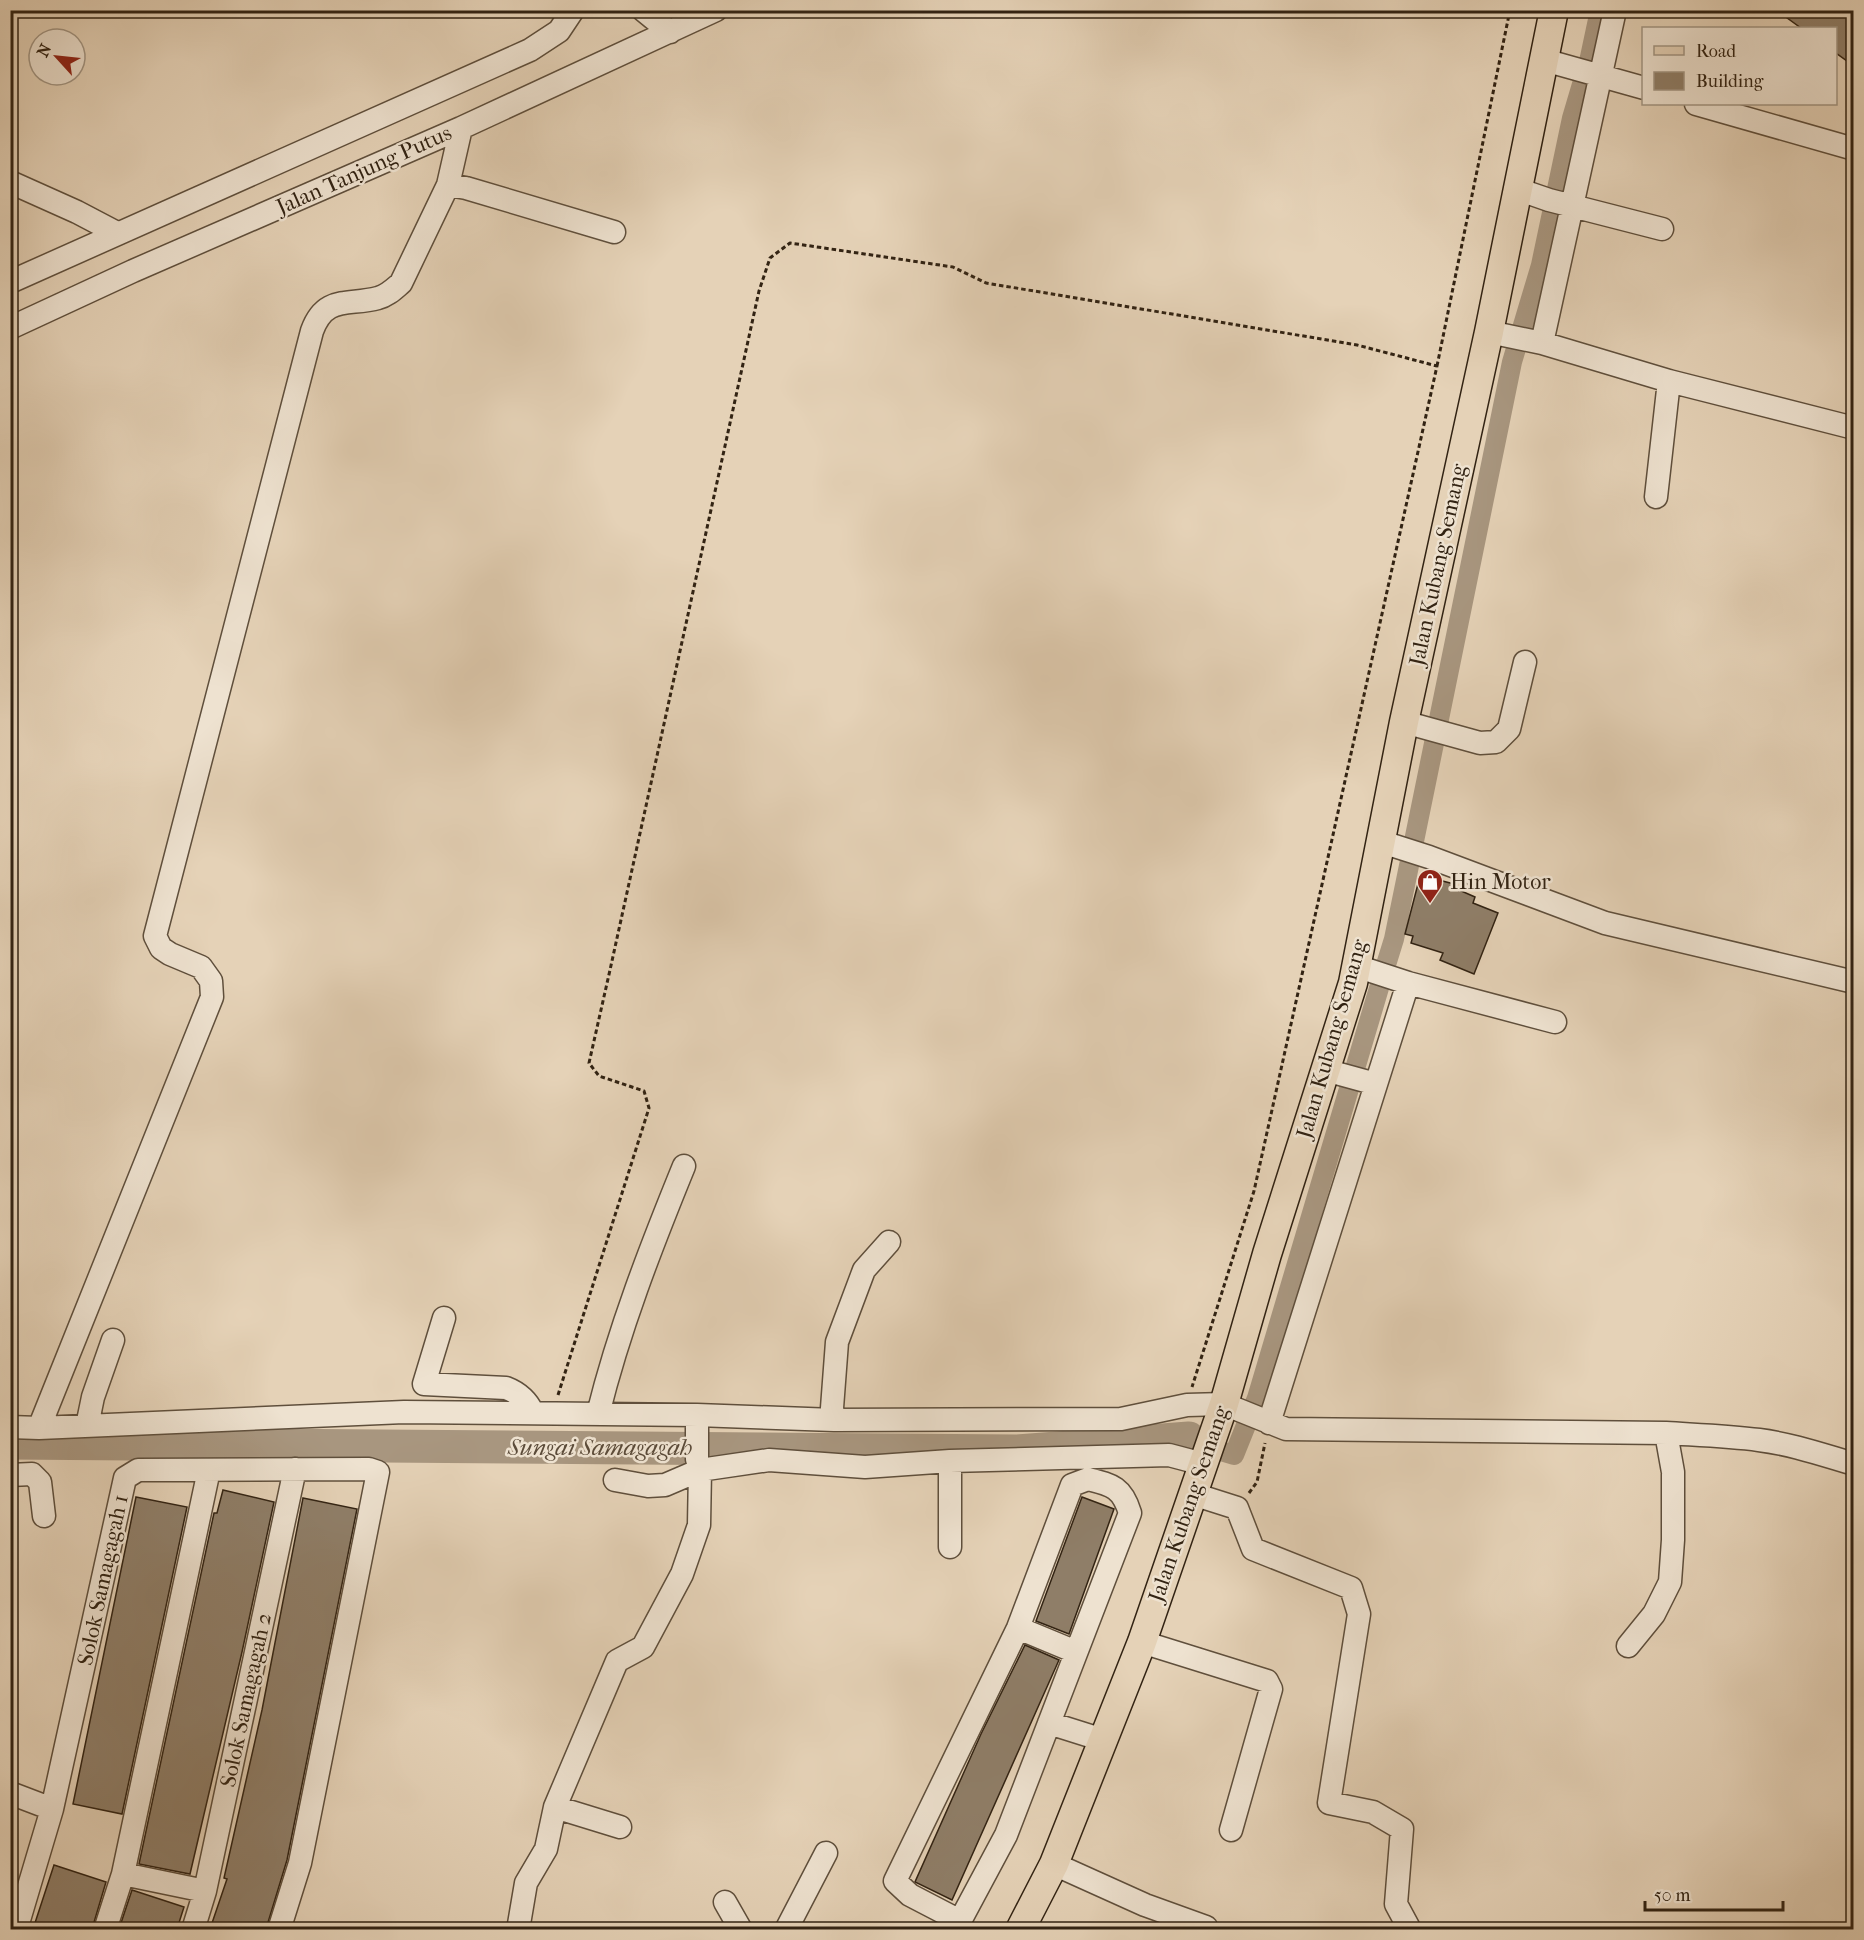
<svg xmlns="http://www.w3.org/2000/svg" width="1864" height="1940" viewBox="0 0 1864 1940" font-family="'IM FELL French Canon',serif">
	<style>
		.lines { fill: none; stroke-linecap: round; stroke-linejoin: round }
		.canal { stroke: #a8967f; stroke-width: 20 }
		.river { stroke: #a8967f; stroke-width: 33 }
		.building { fill: #8f7e68; stroke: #322313; stroke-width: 1.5 }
		.minor-casing { stroke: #5f4f3c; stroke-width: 25 }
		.major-casing { stroke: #322313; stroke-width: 31 }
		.path { stroke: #322313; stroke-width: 3; stroke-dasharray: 4.5 3; stroke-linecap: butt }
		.minor { stroke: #eee2d0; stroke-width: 22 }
		.major { stroke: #e5d2b7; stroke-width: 28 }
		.labels { text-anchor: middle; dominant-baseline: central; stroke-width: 5; stroke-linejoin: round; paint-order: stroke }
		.street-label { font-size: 22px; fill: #322313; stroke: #eee2d0 }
		.poi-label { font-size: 22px; fill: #322313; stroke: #eee2d0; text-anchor: start }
		.water-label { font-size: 24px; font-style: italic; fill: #5b4b39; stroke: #eee2d0 }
	</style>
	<rect width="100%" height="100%" fill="#e5d2b7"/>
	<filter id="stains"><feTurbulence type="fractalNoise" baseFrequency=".00333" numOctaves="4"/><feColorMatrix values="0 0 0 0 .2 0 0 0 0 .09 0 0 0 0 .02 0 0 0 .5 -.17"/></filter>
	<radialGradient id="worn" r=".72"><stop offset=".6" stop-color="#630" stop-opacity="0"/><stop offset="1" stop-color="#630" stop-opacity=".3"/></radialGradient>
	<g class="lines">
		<path class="canal" d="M1385 968 1394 939 1512 362 1541 265 1572 118 1590 57 1600 10
			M1224 1452 1234 1455 1257 1398 1379 988"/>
		<path class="river" d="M10 1443 1017 1451 1189 1438"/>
	</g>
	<path class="building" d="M1776 10H1854V66L1836 53V28H1801Z
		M1431 878 1454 884 1452 887 1475 897 1473 903 1498 913 1474 974 1440 960 1443 953 1411 943 1413 936 1405 934 1419 880 1429 883Z
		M223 1490 274 1502 242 1652 190 1874 139 1864 214 1513H217Z
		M136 1497 187 1507 122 1814 73 1804Z
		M1082 1497 1114 1509 1069 1634 1036 1621Z
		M303 1498 357 1509 287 1860 266 1929H210L227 1879 224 1878 262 1710Z
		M1025 1645 1059 1660 952 1900 915 1882 981 1734Z
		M54 1865 106 1882 92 1929H33Z
		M132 1890 184 1907 177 1929H119Z"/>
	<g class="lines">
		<defs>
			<path id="minor" d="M643 10 670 32
				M1544 60 1644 88
				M1696 104 1854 149
				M10 182 77 212 117 233
				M448 185 466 188 614 232
				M1517 189 1549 200 1662 229
				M10 282 530 50 559 31 573 10
				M10 328 133 271 461 128 716 10
				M1489 332 1542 343 1669 381 1854 428
				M1542 343 1615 10
				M1656 497 1669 381
				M1404 722 1480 743 1496 742 1509 729 1525 662
				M1382 842 1429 857 1605 923 1854 982
				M1356 966 1408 983 1555 1022
				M1325 1070 1376 1084
				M444 1318 424 1384 506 1388C519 1393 527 1400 533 1413
				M598 1414C619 1329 651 1247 684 1166
				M834 1420 832 1408 837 1342 864 1270 889 1242
				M1269 1423 1408 983
				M87 1426 93 1397 113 1340
				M10 1427 39 1428 404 1412 697 1415 834 1420 1121 1419 1187 1405 1224 1404 1286 1429 1666 1433C1697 1435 1728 1436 1759 1440 1791 1444 1823 1455 1854 1464
				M39 1428 212 997 211 981 201 967 170 954 161 948 155 936 312 331C325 295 348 306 378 298 387 296 394 289 401 283L448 185 461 128
				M10 1475 32 1474 40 1482 44 1516
				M1088 1479C1112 1485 1122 1487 1130 1513L1006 1835 960 1921 910 1895 895 1881 1018 1628 1072 1485Z
				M615 1480 648 1486 665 1485 700 1470 769 1460 865 1467 950 1461 1169 1455 1203 1464
				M1193 1494 1237 1508 1253 1549 1351 1588 1359 1614 1329 1803 1373 1812 1402 1829 1396 1904 1410 1930
				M950 1547V1461
				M1018 1628 1076 1652
				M1142 1642 1267 1681 1271 1689 1231 1830
				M1628 1646 1654 1614 1670 1582 1673 1540V1472L1666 1433
				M1049 1723 1103 1740
				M10 1793 52 1809
				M555 1807 620 1827
				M1054 1864 1145 1905 1206 1927V1930
				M123 1874 205 1891
				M725 1902 741 1930
				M16 1930 52 1809 125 1478 138 1470 369 1469 378 1472 300 1863 279 1930
				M105 1930 123 1874 209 1470
				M193 1930 205 1891 295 1469
				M518 1930 526 1883 546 1849 555 1807 617 1661 643 1647 682 1574 699 1525 700 1470 697 1459V1415
				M786 1930 826 1853"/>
			<path id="major" d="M1020 1930 1054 1864 1142 1642 1224 1404 1267 1254 1353 983 1404 722 1489 332 1554 10"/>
		</defs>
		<use href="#minor" class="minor-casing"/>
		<use href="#major" class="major-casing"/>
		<path class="path" d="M1437 366 1510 10
			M558 1395 649 1108 644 1091 599 1076 589 1063 610 970 759 291 770 258 790 243 953 267 986 283 1357 345 1437 366 1254 1191 1192 1387
			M1249 1493 1257 1482 1265 1443"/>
		<use href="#minor" class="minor"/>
		<use href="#major" class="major"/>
	</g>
	<defs>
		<symbol id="shop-pin" viewBox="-11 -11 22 30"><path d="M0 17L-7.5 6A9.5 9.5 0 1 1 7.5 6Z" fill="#8f2418" stroke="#eee2d0"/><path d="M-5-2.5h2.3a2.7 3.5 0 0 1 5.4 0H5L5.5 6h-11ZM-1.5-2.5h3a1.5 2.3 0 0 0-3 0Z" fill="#fff"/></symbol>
	</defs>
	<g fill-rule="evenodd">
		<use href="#shop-pin" x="1415" y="867" width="30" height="40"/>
	</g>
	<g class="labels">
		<g class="street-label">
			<text transform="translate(364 170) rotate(-24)">Jalan Tanjung Putus</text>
			<text transform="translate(1438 565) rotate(-78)">Jalan Kubang Semang</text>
			<text transform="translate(1332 1039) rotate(-74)">Jalan Kubang Semang</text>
			<text transform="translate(1189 1504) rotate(-71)">Jalan Kubang Semang</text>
			<text transform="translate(103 1580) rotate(-78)">Solok Samagagah 1</text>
			<text transform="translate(246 1700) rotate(-78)">Solok Samagagah 2</text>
		</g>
		<g class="poi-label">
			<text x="1450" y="882">Hin Motor</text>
		</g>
		<g class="water-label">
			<text x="600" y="1447">Sungai Samagagah</text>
		</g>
	</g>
	<rect width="1864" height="1940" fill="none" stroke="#e5d2b7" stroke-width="36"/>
	<rect x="12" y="12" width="1840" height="1916" fill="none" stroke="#322313" stroke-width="3"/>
	<rect x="18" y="18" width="1828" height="1904" fill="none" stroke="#322313" stroke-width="1.5"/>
	<rect x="1642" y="27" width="195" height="78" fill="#eee2d0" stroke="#a39684" stroke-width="1.5"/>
	<rect x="1654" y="46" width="30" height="9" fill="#e5d2b7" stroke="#a39684" stroke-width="1.5"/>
	<text x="1696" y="57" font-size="18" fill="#322313">Road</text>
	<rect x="1654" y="72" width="30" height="18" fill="#8f7e68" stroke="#a39684" stroke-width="1.5"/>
	<text x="1696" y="87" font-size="18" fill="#322313">Building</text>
	<g transform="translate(57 57) rotate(297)"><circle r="28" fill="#eee2d0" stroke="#a39684" stroke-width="1.5"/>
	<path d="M0-4.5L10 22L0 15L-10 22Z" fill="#8f2418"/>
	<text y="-9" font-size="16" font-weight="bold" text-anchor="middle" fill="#322313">N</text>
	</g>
	<path d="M1645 1901v9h138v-9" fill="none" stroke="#322313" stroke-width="3"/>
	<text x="1654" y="1901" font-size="18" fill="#322313" stroke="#eee2d0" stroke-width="4.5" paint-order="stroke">50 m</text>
	<rect width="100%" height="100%" filter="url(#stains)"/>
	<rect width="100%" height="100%" fill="url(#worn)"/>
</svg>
